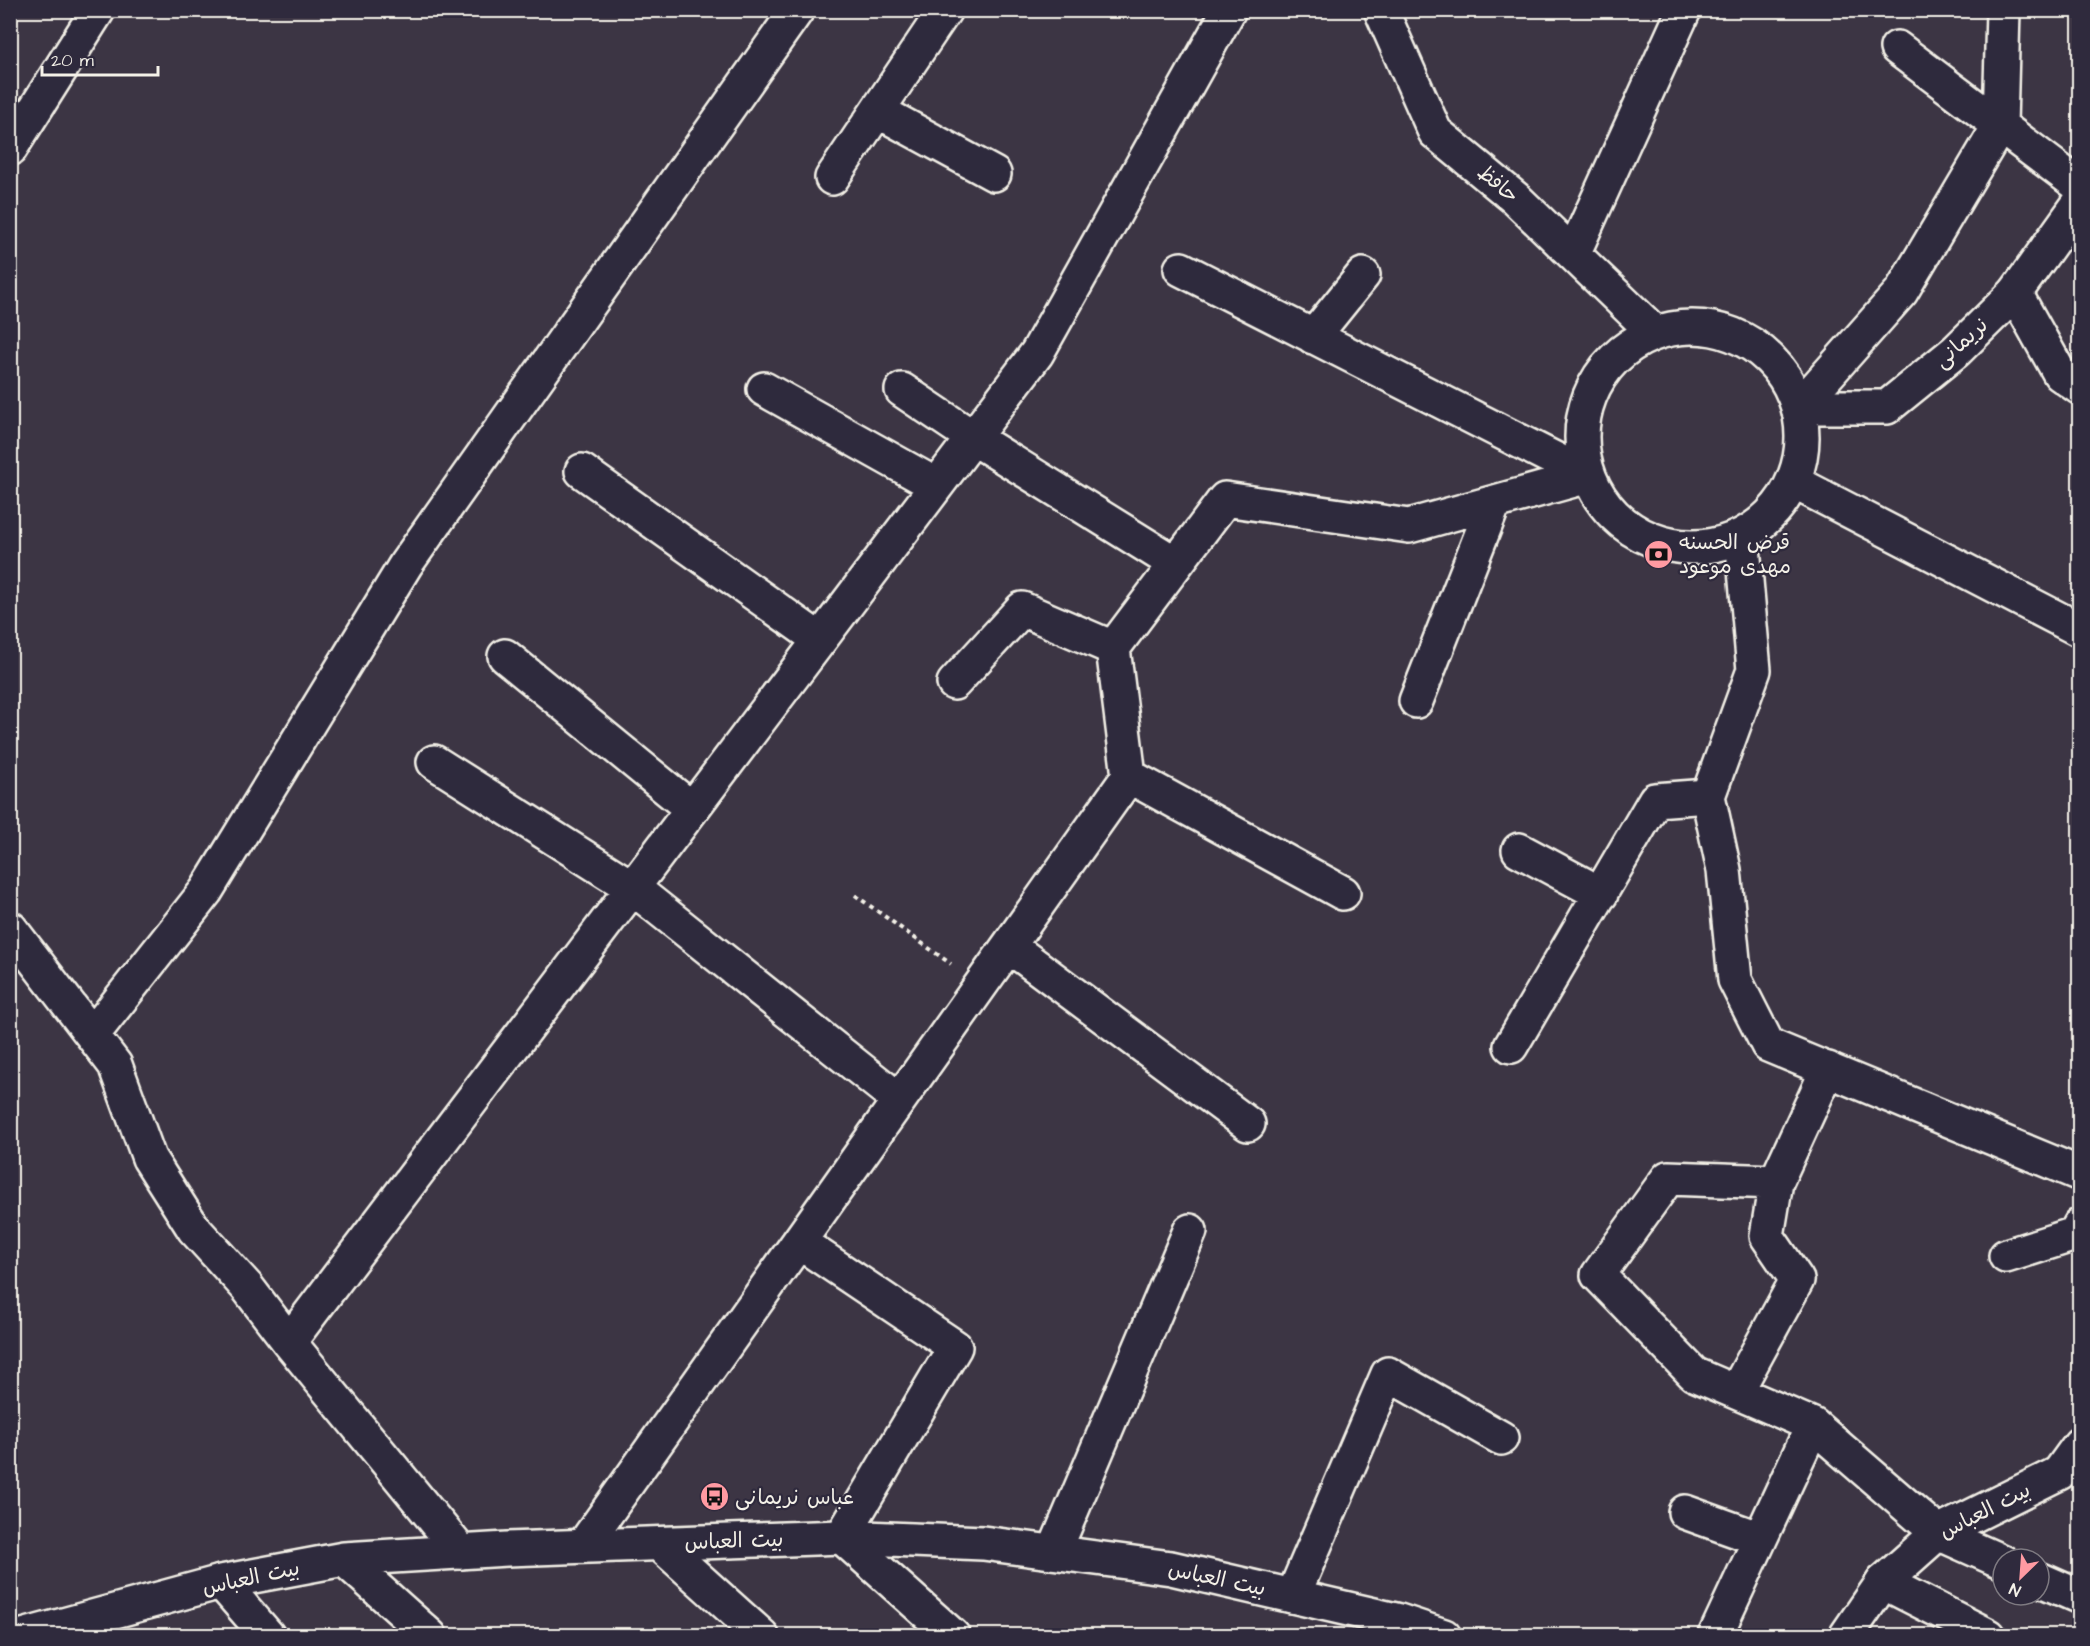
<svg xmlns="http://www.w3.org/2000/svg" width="2090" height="1646" viewBox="0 0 2090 1646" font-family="'Architects Daughter','Playpen Sans Arabic',sans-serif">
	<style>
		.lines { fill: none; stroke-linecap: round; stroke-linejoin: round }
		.minor-casing { stroke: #f4f1e8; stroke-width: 38 }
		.tertiary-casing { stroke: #f4f1e8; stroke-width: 38 }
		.path { stroke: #f4f1e8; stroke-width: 4; stroke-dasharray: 4.5 4.5; stroke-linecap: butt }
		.minor { stroke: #2f2a3d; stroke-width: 33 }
		.tertiary { stroke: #2f2a3d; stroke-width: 33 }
		.labels { text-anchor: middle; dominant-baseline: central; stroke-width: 4.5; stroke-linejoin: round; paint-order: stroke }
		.street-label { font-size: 21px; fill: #f4f1e8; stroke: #2f2a3d }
		.poi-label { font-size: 21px; fill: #f4f1e8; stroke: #2f2a3d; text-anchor: start }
	</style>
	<rect width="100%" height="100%" fill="#3c3544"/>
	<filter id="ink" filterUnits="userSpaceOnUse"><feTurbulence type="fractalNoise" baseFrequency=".0167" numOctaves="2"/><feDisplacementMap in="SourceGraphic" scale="12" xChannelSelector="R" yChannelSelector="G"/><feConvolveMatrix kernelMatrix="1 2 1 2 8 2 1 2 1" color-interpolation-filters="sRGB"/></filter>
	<g filter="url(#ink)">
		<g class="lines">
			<defs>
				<path id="minor" d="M1381 10 1435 132 1515 198 1654 332
					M1897 48 2080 186
					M878 111 994 174
					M10 149 98 10
					M832 178 945 10
					M1574 252 1684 10
					M1181 269 1588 476
					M2015 293 2060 374 2080 388
					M1313 337 1363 275
					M764 389 936 485
					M902 390 972 437 1176 564
					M1799 407 1901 292 2000 125 2003 10
					M582 471 820 640
					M1794 482 2080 630
					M505 656 692 809
					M954 683 1022 609 1113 648
					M1416 701 1494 503
					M434 762 633 888 899 1100
					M1129 776 1343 893
					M1519 850 1601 894
					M10 928 115 1065 149 1158 194 1229 247 1287 289 1342
					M1009 946 1248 1124
					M93 1034 206 891 406 564 797 10
					M1511 1046 1655 800 1708 796
					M799 1242 955 1347 842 1537 953 1636
					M2006 1256 2075 1234 2080 1225
					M1736 1392 1797 1280 1767 1236 1776 1182
					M1813 1425 1938 1533 2003 1562
					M1685 1512 1760 1539
					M660 1544 762 1636
					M583 1546 1129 776 1113 648 1225 499 1409 526 1588 476
					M461 1552 289 1342 1037 353 1229 10
					M1054 1552 1190 1231
					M2039 1579 2080 1597
					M221 1582 268 1636
					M1883 1582 1989 1636
					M1293 1596 1388 1374 1501 1438
					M1715 1636 1813 1425 1694 1374 1598 1275 1668 1178 1776 1182 1828 1069"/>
				<path id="tertiary" d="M1582 437a110 110 0 1 1 220 0a110 110 0 1 1-220 0Z
					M1799 407H1887L1956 351 2015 293 2080 202
					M1742 536 1754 670 1708 796 1724 870 1735 980 1768 1045 2080 1174
					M344 1559 430 1636
					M23 1636 221 1582 344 1559 507 1549 842 1537 983 1543 1171 1568 1396 1620 1444 1636
					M1846 1636 1883 1582 1938 1533 2059 1473 2080 1444"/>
			</defs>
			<use href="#minor" class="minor-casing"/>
			<use href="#tertiary" class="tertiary-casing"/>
			<path class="path" d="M855 895 951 964"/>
			<use href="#minor" class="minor"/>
			<use href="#tertiary" class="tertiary"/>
		</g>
	</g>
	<defs>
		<symbol id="bank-disc" viewBox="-11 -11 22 22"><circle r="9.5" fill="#ff9aa2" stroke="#2f2a3d"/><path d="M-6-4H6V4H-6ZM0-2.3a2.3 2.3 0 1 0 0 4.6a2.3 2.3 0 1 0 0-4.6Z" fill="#111"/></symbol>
		<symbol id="bus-disc" viewBox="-11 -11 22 22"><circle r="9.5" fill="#ff9aa2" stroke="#2f2a3d"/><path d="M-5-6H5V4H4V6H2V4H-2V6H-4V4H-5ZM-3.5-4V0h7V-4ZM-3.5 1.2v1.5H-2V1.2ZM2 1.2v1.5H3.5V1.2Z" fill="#111"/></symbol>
	</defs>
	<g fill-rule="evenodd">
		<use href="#bank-disc" x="1642" y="538" width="33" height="33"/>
		<use href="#bus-disc" x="698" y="1480" width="33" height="33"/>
	</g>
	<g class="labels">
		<g class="street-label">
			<text transform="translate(1498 184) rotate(40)">حافظ</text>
			<text transform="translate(1961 343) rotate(-42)">نریمانی</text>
			<text transform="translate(1985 1511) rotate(-27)">بیت العباس</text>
			<text transform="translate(734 1541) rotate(-2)">بیت العباس</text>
			<text transform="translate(251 1578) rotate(-12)">بیت العباس</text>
			<text transform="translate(1217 1579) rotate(12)">بیت العباس</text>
		</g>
		<g class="poi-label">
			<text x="1679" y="542">قرض الحسنه<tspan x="1679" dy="24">مهدی موعود</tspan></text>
			<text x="735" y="1497">عباس نریمانی</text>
		</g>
	</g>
	<rect width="2090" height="1646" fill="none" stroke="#2f2a3d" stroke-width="36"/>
	<rect x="18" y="18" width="2054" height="1610" fill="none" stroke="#f4f1e8" stroke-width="2" filter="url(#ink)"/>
	<g transform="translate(2021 1577) rotate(205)"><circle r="28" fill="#2f2a3d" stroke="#7e7a81" stroke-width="1.5"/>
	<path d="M0-4.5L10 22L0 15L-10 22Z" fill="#ff9aa2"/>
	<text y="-9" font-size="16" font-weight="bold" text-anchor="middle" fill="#f4f1e8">N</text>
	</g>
	<path d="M42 66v9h116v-9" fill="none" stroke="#f4f1e8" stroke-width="3"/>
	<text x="51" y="66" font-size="18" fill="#f4f1e8" stroke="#2f2a3d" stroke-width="4.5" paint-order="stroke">20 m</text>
</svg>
